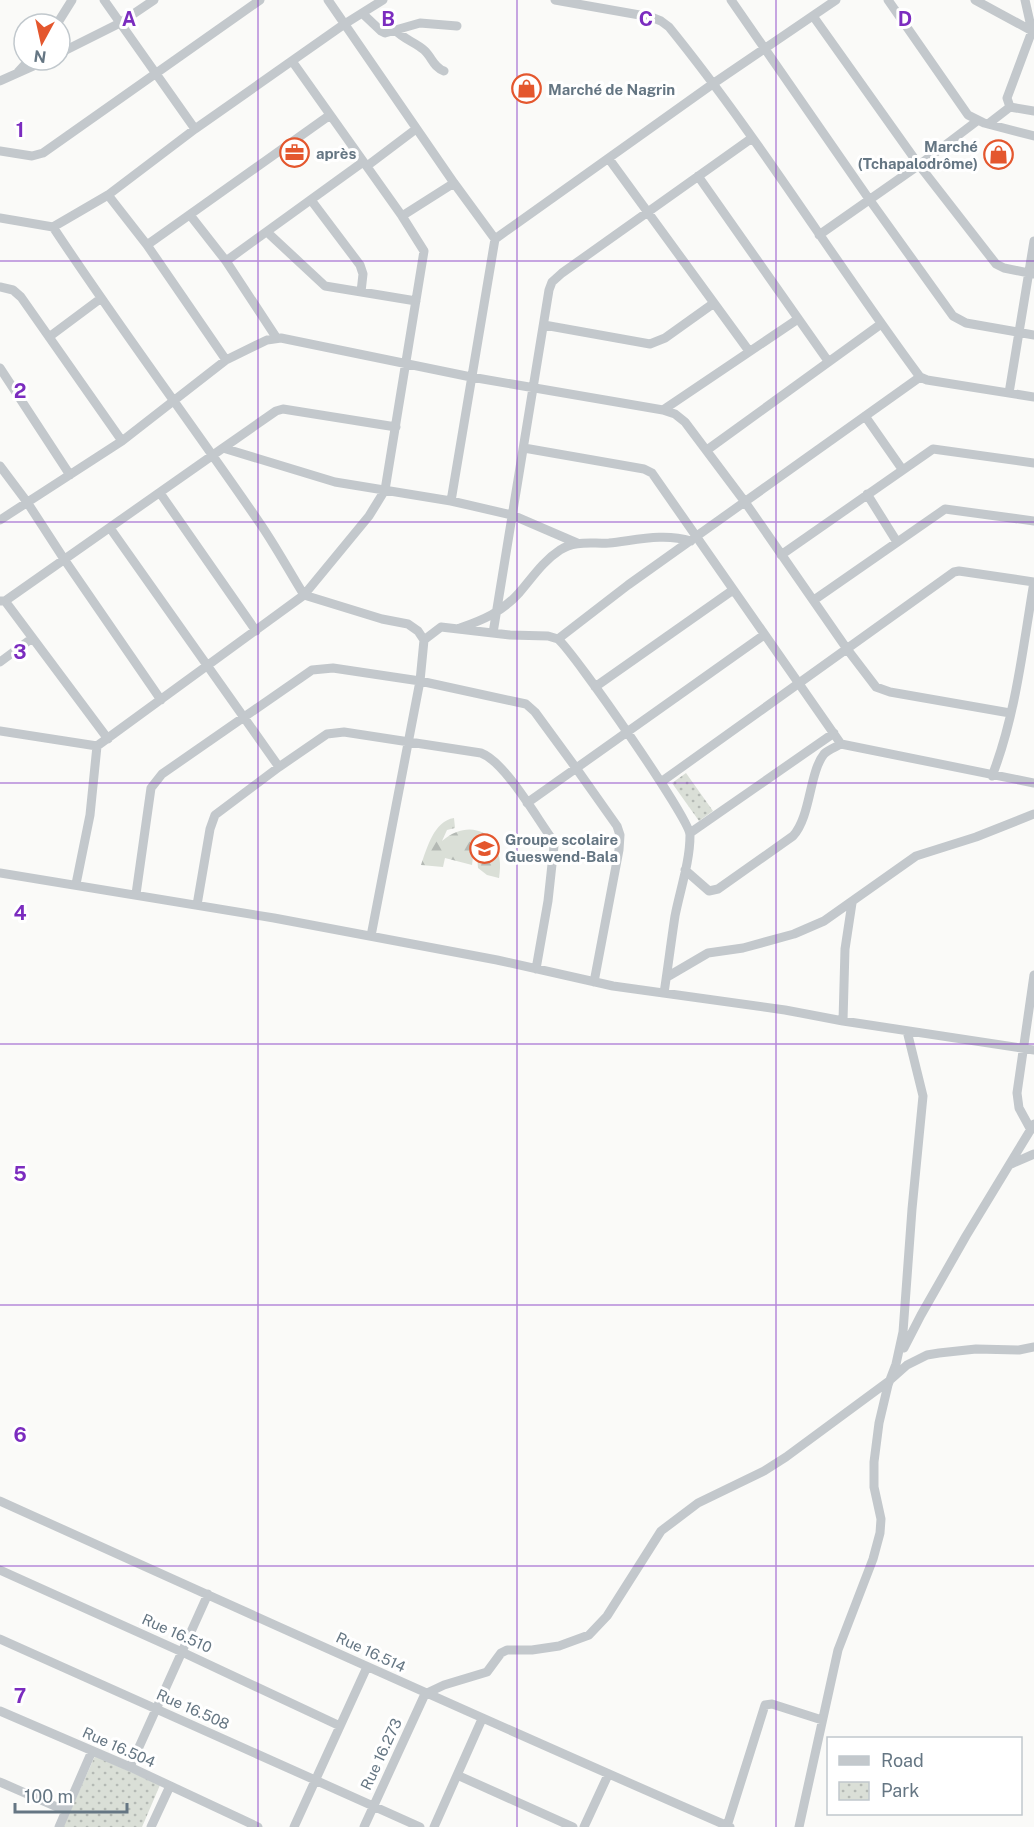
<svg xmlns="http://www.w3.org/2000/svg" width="1034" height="1827" viewBox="0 0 1034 1827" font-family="'Public Sans',sans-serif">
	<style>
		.forest { fill: url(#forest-firs) }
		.park { fill: url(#park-dots) }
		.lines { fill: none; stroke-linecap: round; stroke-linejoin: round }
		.minor { stroke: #c3c8cc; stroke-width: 9 }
		.grid { fill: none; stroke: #7b2cbf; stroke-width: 1.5; stroke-opacity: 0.55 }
		.labels { text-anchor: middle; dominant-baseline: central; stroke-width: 6; stroke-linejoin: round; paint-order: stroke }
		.poi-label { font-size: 15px; font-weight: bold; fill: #657683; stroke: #fff; text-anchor: start }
		.street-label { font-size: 15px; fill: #657683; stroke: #fff }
		.grid-label { font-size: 20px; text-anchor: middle; font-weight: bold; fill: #7b2cbf; stroke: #fff; stroke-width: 6; stroke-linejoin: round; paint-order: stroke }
	</style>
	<defs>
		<pattern id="forest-firs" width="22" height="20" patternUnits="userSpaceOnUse" patternTransform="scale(1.5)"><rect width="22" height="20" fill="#dadfd7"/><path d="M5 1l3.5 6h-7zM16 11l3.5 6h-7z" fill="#b4b9b4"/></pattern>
		<pattern id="park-dots" width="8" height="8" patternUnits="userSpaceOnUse" patternTransform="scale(1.5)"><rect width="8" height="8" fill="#dadfd7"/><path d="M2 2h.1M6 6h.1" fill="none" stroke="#b4b9b4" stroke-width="1.8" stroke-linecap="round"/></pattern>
	</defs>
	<rect width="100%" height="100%" fill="#fafaf8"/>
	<path class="forest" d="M454 818 455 828 447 830 442 841C474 814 507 838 499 878L487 875 478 868 477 856 473 857 472 865 445 858 443 867 421 865C427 848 434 821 454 818Z"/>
	<path class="park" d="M686 773 713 811 699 821 672 783Z
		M95 1756 160 1785 142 1827H63Z"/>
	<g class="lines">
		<path class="minor" d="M104 0 195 129
			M328 0 454 183 495 239
			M555 0 651 17 661 21 669 27C759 138 834 261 920 377L927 380 1034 397
			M731 0 869 199 953 316 966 323 1034 335
			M888 0 968 115 984 123 1034 136
			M975 0 1034 32
			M1025 0 1032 31 1007 98 1010 107 1034 111
			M362 13 381 31 385 33 420 23 457 26
			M813 16 919 165 996 264 1004 268 1034 274
			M57 24 72 0
			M395 30C405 40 415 42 424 50 432 57 433 67 444 71
			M60 53 120 23 154 0
			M18 72 29 60
			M0 81 47 60
			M988 124 1010 107
			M0 151 32 156 43 153 260 0
			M609 159 749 351
			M367 166 416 129
			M698 176 828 361
			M108 195 147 245 226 360
			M311 200 360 265 363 274 361 292
			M190 215 226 261 276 337
			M402 216 454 183
			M0 218 53 227 108 195 195 129 343 25 383 0
			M53 227C119 327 191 423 259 522 275 545 289 571 304 595L382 619 408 624 418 631 424 640 420 681 371 936
			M267 232 325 286 416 301
			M819 235 919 165 977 121
			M147 245 330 115
			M226 261 363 162
			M0 287 13 290 21 297 122 441
			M544 325 650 344 665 338 714 303
			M49 337 100 299
			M0 368 70 475
			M1009 393 1034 241
			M663 410 798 319
			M865 416 902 469
			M223 448 276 411 283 409 396 427
			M524 448 644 469 652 473 841 744
			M707 450 881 324
			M0 466 27 502 64 559 161 700
			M160 493 256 631
			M867 494 897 542
			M451 501 495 239 714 83 836 0
			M0 520 122 441 226 360 267 340 281 338 471 377 663 410 675 414 685 422 745 502 847 649 876 687 890 692 1010 713
			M110 528 279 767
			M781 555 933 449 1034 463
			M814 600 945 509 1034 521
			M0 601H5L223 448 335 482 451 501 512 515 577 543
			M5 601 108 739
			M460 628C483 620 502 612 519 593 532 578 543 561 560 550 575 540 592 544 609 543 637 540 664 533 691 541
			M493 633 549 290 552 282 562 273 752 138
			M558 639 628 585 920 377
			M424 640 441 627 510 635 548 636 558 639C575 654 690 819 690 835 690 862 680 890 675 916 671 942 668 967 664 993
			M0 662 31 639
			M595 687 733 590
			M0 731 97 746 304 595 369 516 385 490 424 251 402 216 292 61
			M992 776C1016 715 1023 646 1034 582
			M661 782 954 572 959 571 1034 582
			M527 803 764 635
			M690 833 834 733
			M685 870 709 891 718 889 793 836C811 816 809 773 824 754 828 750 836 747 841 744L1034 783
			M0 873 274 918 497 960 613 986 785 1010 843 1021 1034 1050
			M76 884 90 815 97 746
			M136 894 151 788 162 774 312 670 333 668 420 681 526 704 535 712 576 768 617 826 620 835 619 850 594 982
			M197 905 210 829 215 815 279 767 327 734 344 732 481 753C505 762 536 817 552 839L554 846 548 901 536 969
			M667 977 708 953 743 948 794 934 824 921 916 856 976 837 1034 814
			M843 1021 845 949 852 903
			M1031 1130 1019 1108 1017 1093 1034 975
			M1011 1164 1034 1154
			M904 1348 921 1315 966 1236 1034 1124
			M0 1501C243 1611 486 1721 730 1827
			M0 1570 182 1652 340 1726
			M0 1639 420 1827
			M0 1711 130 1767 258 1827
			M130 1767 208 1594
			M457 1775 573 1827
			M0 1782 66 1811
			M727 1826 765 1705 772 1704 822 1720
			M59 1827 92 1751
			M151 1827 170 1786
			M294 1827 367 1667
			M364 1827 425 1694 444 1685 487 1672 501 1653 507 1650H532L559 1646 589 1635 607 1616 661 1531 698 1503 764 1471 786 1457 889 1381 907 1365 927 1355 939 1353 976 1349 1019 1350 1034 1347
			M434 1827 482 1719
			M584 1827 608 1775
			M799 1827 838 1650 873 1559 880 1533 881 1519 874 1487V1462L879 1423 888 1385 896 1364 903 1332 912 1209 923 1096 907 1031"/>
	</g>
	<path class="grid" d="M258 0V1827M517 0V1827M776 0V1827M0 261H1034M0 522H1034M0 783H1034M0 1044H1034M0 1305H1034M0 1566H1034"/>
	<defs>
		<symbol id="shop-ring" viewBox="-11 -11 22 22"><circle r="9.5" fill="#fff" stroke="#e4572e" stroke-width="1.5"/><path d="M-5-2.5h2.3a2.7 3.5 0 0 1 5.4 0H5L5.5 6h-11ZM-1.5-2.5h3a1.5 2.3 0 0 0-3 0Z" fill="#e4572e"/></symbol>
		<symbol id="office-ring" viewBox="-11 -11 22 22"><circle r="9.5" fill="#fff" stroke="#e4572e" stroke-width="1.5"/><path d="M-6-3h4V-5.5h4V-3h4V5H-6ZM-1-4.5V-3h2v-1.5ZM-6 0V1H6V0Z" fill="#e4572e"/></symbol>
		<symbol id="school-ring" viewBox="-11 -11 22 22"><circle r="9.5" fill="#fff" stroke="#e4572e" stroke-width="1.5"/><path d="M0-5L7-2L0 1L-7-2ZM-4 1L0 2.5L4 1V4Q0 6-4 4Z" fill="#e4572e"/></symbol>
	</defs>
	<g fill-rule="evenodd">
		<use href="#shop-ring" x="510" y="72" width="33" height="33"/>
		<use href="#office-ring" x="278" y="136" width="33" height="33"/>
		<use href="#shop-ring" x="982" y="138" width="33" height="33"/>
		<use href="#school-ring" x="468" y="832" width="33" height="33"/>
	</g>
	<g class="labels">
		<g class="poi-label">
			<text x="548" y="89">Marché de Nagrin</text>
			<text x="978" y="146" text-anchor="end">Marché<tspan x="978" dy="17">(Tchapalodrôme)</tspan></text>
			<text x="316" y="153">après</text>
			<text x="505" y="839">Groupe scolaire<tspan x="505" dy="17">Gueswend-Bala</tspan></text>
		</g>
		<g class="street-label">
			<text transform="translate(177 1633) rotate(24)">Rue 16.510</text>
			<text transform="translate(371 1652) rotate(25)">Rue 16.514</text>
			<text transform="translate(193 1709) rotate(24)">Rue 16.508</text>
			<text transform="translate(119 1747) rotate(24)">Rue 16.504</text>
			<text transform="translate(381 1754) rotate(-65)">Rue 16.273</text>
		</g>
	</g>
	<g class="grid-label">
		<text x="129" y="26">A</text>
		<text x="388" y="26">B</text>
		<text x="646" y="26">C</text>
		<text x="905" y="26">D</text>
		<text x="20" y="137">1</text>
		<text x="20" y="398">2</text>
		<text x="20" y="659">3</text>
		<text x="20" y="920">4</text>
		<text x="20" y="1181">5</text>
		<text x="20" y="1442">6</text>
		<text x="20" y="1703">7</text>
	</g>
	<rect x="827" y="1737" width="195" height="78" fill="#ffffff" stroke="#c1c8cd" stroke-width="1.5"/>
	<rect x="839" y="1756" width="30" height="9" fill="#c3c8cc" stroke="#c1c8cd" stroke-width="1.5"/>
	<text x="881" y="1767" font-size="18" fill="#657683">Road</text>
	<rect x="839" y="1782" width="30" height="18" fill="url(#park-dots)" stroke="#c1c8cd" stroke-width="1.5"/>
	<text x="881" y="1797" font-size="18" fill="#657683">Park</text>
	<g transform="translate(42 42) rotate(188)"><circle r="28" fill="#ffffff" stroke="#c1c8cd" stroke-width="1.5"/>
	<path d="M0-4.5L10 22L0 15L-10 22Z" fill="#e4572e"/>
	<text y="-9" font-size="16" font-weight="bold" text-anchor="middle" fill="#657683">N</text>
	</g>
	<path d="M15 1803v9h112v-9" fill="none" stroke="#657683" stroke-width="3"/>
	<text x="24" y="1803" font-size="18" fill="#657683" stroke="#ffffff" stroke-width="4.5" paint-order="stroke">100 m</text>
</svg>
